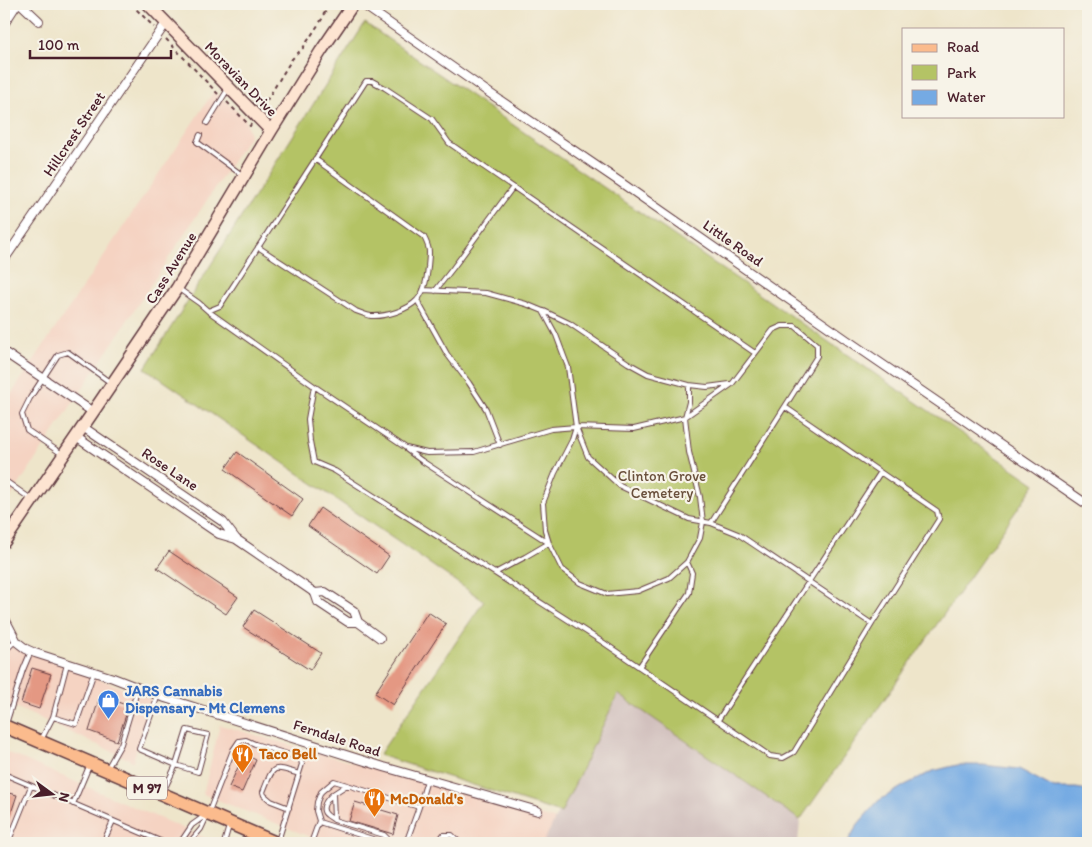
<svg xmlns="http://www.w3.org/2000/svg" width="1092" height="847" viewBox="0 0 1092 847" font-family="Itim,sans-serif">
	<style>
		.built { fill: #f5d3c2 }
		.industrial { fill: #d1c0bd }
		.green { fill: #b4c365; stroke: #7f7148 }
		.water { fill: #75aae3; stroke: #606487 }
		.building { fill: #e49883 }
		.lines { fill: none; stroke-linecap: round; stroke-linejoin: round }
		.lane-casing { stroke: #633d43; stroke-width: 6 }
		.street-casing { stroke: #633d43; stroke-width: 10 }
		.secondary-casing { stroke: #633d43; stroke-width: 14 }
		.primary-casing { stroke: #633d43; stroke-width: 15 }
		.path { stroke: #633d43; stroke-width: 2; stroke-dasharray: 4 4; stroke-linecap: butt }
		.lane { stroke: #fff; stroke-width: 4 }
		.street { stroke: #fff; stroke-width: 8 }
		.secondary { stroke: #fde4d1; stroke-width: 11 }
		.primary { stroke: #fbbb8d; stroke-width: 12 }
		.labels { text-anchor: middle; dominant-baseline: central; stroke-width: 4.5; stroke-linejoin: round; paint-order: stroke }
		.shield { fill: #f7f3e8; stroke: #7e5f64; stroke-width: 1 }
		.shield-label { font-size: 14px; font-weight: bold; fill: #4a1f2b }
		.street-label { font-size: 15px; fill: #4a1f2b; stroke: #f7f3e8 }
		.park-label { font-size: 15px; fill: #6a503c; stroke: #f7f3e8 }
		.shop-label { font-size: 15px; font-weight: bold; fill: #366cbe; stroke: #f7f3e8; text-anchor: start }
		.food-label { font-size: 15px; font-weight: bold; fill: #c56008; stroke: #f7f3e8; text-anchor: start }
	</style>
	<rect width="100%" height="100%" fill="#f7f3e8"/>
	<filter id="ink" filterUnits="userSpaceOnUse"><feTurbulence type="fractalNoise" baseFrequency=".02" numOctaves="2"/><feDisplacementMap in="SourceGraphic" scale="10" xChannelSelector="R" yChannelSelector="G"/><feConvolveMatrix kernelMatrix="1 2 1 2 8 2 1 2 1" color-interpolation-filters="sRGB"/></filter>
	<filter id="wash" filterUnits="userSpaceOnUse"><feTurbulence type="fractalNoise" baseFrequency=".0096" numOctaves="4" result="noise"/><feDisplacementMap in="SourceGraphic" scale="20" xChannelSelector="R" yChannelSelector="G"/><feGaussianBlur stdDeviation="1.12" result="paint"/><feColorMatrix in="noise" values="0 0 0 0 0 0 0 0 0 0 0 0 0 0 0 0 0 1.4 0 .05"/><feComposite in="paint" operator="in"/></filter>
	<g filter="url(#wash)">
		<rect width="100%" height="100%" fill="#eee5ca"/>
		<path class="built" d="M214 91 245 118 250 135 4 507V405Z
			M4 642 151 699 133 761 4 702Z
			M220 725 564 822 558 843H325L203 794Z
			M4 751 210 840 209 843H4Z"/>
		<path class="industrial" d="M618 694 800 820 798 843H543Z"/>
		<path class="green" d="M365 23 1035 484 800 820 618 694 561 813 379 755 484 601 145 368Z"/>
		<path class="water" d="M957 765H983L1019 769 1054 788H1076L1088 790V843H847L858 824 878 801 905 785 933 771Z"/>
		<g id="blocks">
			<path class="building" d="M237 452 303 499 292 516 225 469Z
				M320 508 389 556 377 574 308 526Z
				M169 551 238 597 226 614 157 568Z
				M254 610 321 653 310 670 243 627Z
				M428 612 446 624 393 705 375 693Z
				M32 668 51 674 39 709 21 703Z
				M100 696 129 706 117 741 89 731Z
				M244 754 256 760 242 792 229 787Z
				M4 792 17 795 5 831H4Z
				M355 802 398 815 393 834 349 821Z"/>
		</g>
	</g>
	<g filter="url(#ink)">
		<use href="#blocks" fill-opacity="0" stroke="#633d43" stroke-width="1"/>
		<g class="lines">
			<defs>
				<path id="lane" d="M207 123 228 89
					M200 135 197 142 242 175
					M258 247 356 311C361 313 366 315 371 316 385 317 408 310 417 300 425 292 427 278 428 267 429 252 431 251 424 237L315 159
					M179 289 199 303 208 311 220 306 366 81H372L385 88 432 119 449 143 755 353
					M435 291 453 268 513 187
					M417 300 447 354 469 383 486 409 500 445
					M208 311 314 386 308 419 310 441 314 462 335 471 604 643 770 756 783 758 794 752 872 624 738 534 711 523 689 519 620 486 588 457 576 427 568 367 556 335 543 311 526 304 486 293 423 290
					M544 311 569 323 628 363 648 374 689 385 707 387 730 384
					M314 386 406 448 427 453 474 452 551 429 576 427 634 429 685 417 732 384 773 330 782 326H795L817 345V356L711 523
					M785 407 937 511 939 519 872 624
					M576 427 572 440 555 473 543 503 545 530 549 543 562 569 580 583 607 594 638 591 669 578 687 562 700 538 703 522 700 497 689 452 685 417 689 402V385
					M407 450 422 461 549 543 525 557 495 573
					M62 454 27 430 22 414 30 398 58 355 68 352 111 383
					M4 480 31 499
					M4 652 16 640
					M639 667 689 593 692 573 687 562
					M158 695 139 749 176 765 198 772 208 735 187 730 176 765 163 792
					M53 717 76 724 94 672
					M718 720 880 473
					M6 724 23 670 31 651
					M41 740 53 717 67 664
					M108 767 121 744 138 688
					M4 774 165 843
					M347 785 333 794 334 820 384 835 392 843
					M333 794C327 799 319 809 327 815 329 817 332 818 334 820
					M73 804 90 764
					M419 807 427 780
					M289 808 271 801 264 795 263 792C274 765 271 765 299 774
					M319 822 385 843
					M8 843 31 786
					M103 843 113 821
					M180 843 192 825 206 815
					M189 843 201 829 208 814 233 750 239 741 246 740 255 744 300 758 302 764 278 841
					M224 843 229 826
					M311 843 319 821 316 811 317 802 321 792 334 781 419 807 406 843
					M438 843 443 835H452L458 841V843"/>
				<path id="street" d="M21 4 39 21
					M362 4 488 92 623 184 847 340 1088 505
					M4 24 17 4
					M4 260 166 23
					M4 352 93 412
					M83 427 223 522 236 539
					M76 437 219 534 236 539 315 593 318 602 348 622H358
					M315 593 325 592 354 611 358 622 380 638
					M4 617 17 642 26 649 35 653 113 678 162 697 384 767 538 811"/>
				<path id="secondary" d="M148 4 271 131
					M4 542 93 412 177 288 271 131 321 51 353 4"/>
				<path id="primary" d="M4 726 276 843"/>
			</defs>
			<use href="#lane" class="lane-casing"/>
			<use href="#street" class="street-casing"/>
			<use href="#secondary" class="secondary-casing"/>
			<use href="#primary" class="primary-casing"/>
			<path class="path" d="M131 4 154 27
				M166 39 218 94
				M227 102 250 126 251 124
				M262 108 292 59 303 48 322 19 323 15 332 4"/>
			<use href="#lane" class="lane"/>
			<use href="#street" class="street"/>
			<use href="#secondary" class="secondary"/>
			<use href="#primary" class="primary"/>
		</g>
	</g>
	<defs>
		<symbol id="shop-pin" viewBox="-11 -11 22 30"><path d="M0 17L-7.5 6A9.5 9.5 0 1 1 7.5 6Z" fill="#3f7fe0" stroke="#f7f3e8"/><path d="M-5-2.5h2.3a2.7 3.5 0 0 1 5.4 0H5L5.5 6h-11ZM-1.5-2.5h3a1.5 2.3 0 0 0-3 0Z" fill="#fff"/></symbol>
		<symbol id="restaurant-pin" viewBox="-11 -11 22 30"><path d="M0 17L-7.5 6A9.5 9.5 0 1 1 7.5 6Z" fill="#e8710a" stroke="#f7f3e8"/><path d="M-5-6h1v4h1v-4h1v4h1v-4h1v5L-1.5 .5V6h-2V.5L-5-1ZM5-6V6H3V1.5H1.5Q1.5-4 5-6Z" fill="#fff"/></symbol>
	</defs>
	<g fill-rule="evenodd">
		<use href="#shop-pin" x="96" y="688" width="25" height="34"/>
		<use href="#restaurant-pin" x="230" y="742" width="25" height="34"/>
		<use href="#restaurant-pin" x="362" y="786" width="25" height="34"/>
	</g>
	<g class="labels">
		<rect class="shield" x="127" y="776.5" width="40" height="23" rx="4"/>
		<g class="shield-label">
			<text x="147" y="788">M 97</text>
		</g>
		<g class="street-label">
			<text transform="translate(241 79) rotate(46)">Moravian Drive</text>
			<text transform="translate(74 134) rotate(-56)">Hillcrest Street</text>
			<text transform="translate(733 243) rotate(35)">Little Road</text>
			<text transform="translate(171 268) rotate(-58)">Cass Avenue</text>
			<text transform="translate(170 469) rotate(34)">Rose Lane</text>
			<text transform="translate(337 738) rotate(18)">Ferndale Road</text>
		</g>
		<g class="park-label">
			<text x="662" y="476">Clinton Grove<tspan x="662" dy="17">Cemetery</tspan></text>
		</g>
		<g class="shop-label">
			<text x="125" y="691">JARS Cannabis<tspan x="125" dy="17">Dispensary - Mt Clemens</tspan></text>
		</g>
		<g class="food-label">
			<text x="259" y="754">Taco Bell</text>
			<text x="390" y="799">McDonald's</text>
		</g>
	</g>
	<rect width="1092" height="847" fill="none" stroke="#f7f3e8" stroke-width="20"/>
	<rect x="902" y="28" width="162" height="90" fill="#f7f3e8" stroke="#b29e9c"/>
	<rect x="912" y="44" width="25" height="8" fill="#fbbb8d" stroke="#b29e9c"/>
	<text x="947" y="52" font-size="15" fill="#4a1f2b">Road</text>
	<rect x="912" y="65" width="25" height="15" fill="#b4c365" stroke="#b29e9c"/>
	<text x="947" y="78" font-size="15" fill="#4a1f2b">Park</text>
	<rect x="912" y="90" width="25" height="15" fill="#75aae3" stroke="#b29e9c"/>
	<text x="947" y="102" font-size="15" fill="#4a1f2b">Water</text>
	<g transform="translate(52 794) rotate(105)" stroke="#f7f3e8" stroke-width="4" paint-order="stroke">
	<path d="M0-4L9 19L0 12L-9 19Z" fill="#4a1f2b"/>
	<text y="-8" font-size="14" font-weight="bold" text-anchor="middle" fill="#4a1f2b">N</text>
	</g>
	<path d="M30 50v8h141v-8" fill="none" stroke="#4a1f2b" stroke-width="2.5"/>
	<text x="38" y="50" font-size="15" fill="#4a1f2b" stroke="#f7f3e8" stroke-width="4" paint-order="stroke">100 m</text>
</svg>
